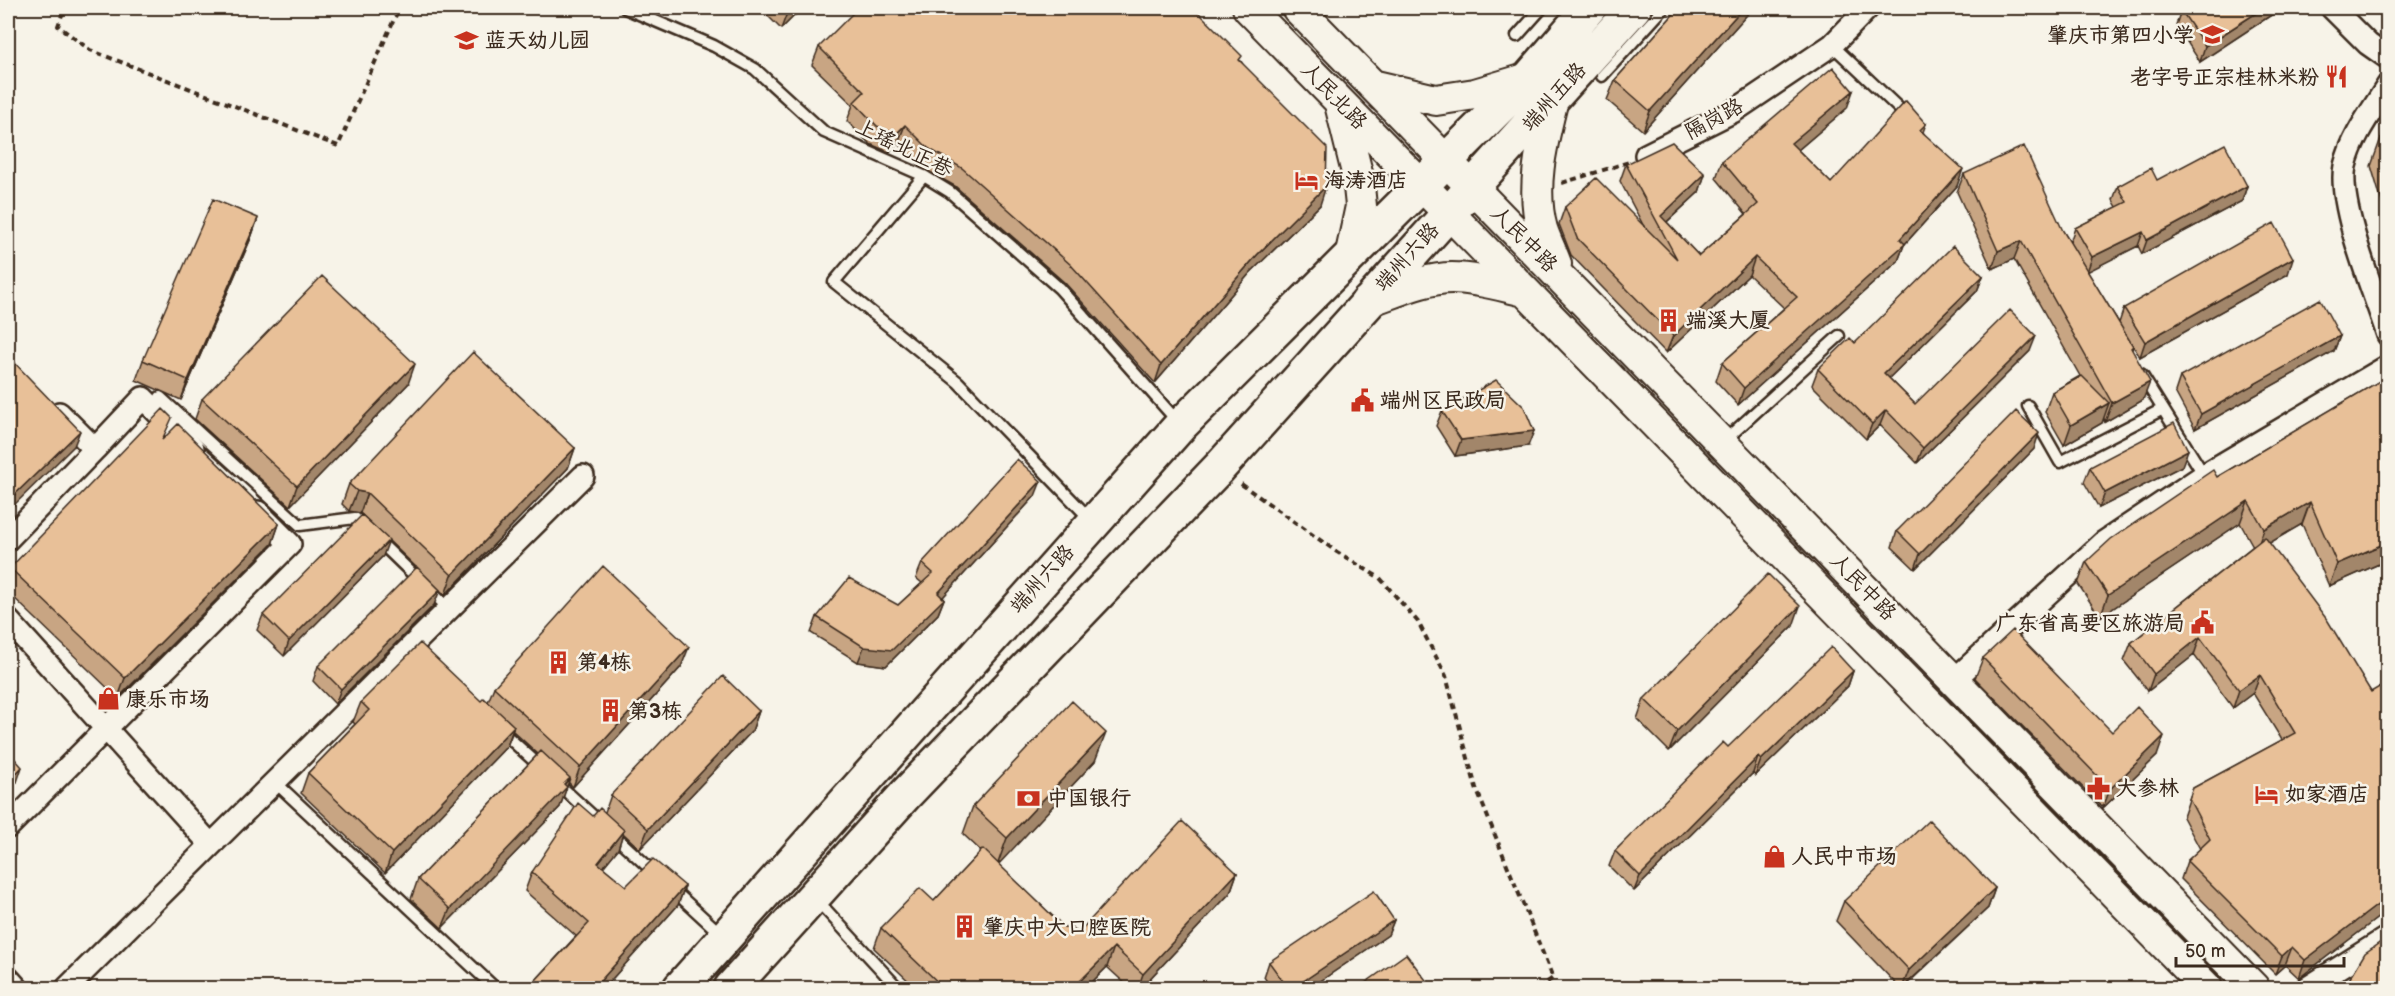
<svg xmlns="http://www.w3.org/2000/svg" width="2395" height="996" viewBox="0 0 2395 996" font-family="'Balsamiq Sans','LXGW WenKai TC',sans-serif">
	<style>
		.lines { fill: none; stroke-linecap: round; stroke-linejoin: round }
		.service-casing { stroke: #3b2a1e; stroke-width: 15 }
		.minor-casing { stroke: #3b2a1e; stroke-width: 26 }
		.secondary-casing { stroke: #3b2a1e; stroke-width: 34 }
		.primary-casing { stroke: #3b2a1e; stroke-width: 38 }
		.path { stroke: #3b2a1e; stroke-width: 4; stroke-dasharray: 6 4.5; stroke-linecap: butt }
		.service { stroke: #f7f3e8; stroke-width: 10 }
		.minor { stroke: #f7f3e8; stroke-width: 21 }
		.secondary { stroke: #f7f3e8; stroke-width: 30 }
		.primary { stroke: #f7f3e8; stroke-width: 33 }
		.wall { fill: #c8a583; stroke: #3b2a1e; stroke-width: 1.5 }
		.shaded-wall { fill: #a2866a; stroke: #3b2a1e; stroke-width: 1.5 }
		.building { fill: #e8c098; stroke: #3b2a1e; stroke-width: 1.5 }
		.labels { text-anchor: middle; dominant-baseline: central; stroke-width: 5; stroke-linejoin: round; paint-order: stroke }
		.poi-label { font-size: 21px; font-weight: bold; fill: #3b2a1e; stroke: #f7f3e8; text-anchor: start }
		.street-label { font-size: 21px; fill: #3b2a1e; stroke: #f7f3e8 }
	</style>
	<rect width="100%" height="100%" fill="#f7f3e8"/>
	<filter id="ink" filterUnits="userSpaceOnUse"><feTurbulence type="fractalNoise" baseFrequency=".0167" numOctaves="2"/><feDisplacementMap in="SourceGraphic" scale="12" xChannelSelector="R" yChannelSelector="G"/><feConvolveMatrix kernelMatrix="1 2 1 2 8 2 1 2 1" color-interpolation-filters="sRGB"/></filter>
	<g filter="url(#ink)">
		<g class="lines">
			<defs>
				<path id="service" d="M625 8 714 46 755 69 824 132 924 176 950 192 1059 288 1178 422
					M1517 36 1542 8
					M1832 45 1908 117
					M1602 76 1664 8
					M924 176 834 282 958 382 1092 521
					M2141 374 2204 475
					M160 397 300 525 355 518 449 609
					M2028 406 2060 462 2163 409
					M1723 442 1839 336
					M499 729 543 769
					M275 782 495 988
					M556 782 657 875
					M671 888 723 936
					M815 898 898 988"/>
				<path id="minor" d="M2332 8 2368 44 2388 58
					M2388 85C2372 111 2352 136 2345 166 2337 204 2375 295 2388 335
					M1646 155 1734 111 1832 45 1868 8
					M95 449 143 398 193 448
					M8 539 95 449 59 413
					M8 620 211 845
					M1954 680 2104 542 2204 475 2388 366
					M8 827 290 544 258 512
					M8 978 17 988
					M67 988 583 476
					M2307 988 2388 937"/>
				<path id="secondary" d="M1248 8 2207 988
					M1297 8 2254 988
					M1372 85 1436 100 1475 94 1529 78
					M1553 99C1543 140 1530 186 1542 229 1546 241 1552 253 1556 264
					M1340 104 1358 177 1361 206 1351 253
					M1366 302C1393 293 1424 278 1452 278 1475 278 1499 285 1521 290"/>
				<path id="primary" d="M680 988 1181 425 1529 78 1589 8
					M731 988 906 794 1219 468 1634 8"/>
			</defs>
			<use href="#service" class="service-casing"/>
			<use href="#minor" class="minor-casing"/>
			<use href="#secondary" class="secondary-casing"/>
			<use href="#primary" class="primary-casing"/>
			<path class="path" d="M53 8 63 12 58 26 90 50 338 146 399 8
				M1562 183 1629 162
				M1241 484 1337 552 1380 578 1418 622 1446 676 1476 788 1553 978 1539 988"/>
			<use href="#service" class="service"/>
			<use href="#minor" class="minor"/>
			<use href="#secondary" class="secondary"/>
			<use href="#primary" class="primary"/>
		</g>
		<path class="wall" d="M760 8H802L781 29Z
			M1679 8H1753L1643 131 1607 100 1615 80Z
			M2282 8 2200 62 2176 25 2181 10Z
			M2380 8H2388V31L2385 28Z
			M945 11 1241 61 1320 205 1250 273 1155 383 1065 283 955 186 921 167 898 143 889 152 870 144 847 121 853 105 812 65 819 47Z
			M1847 108 1798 150 1831 183 1926 124 1923 132 1957 186 1904 245 1898 261 1738 405 1716 381 1722 363 1784 308 1749 275 1666 353 1571 255 1559 224 1565 207 1643 225 1620 181 1626 164 1705 174 1699 192 1667 222 1699 256 1746 214 1716 178 1722 161Z
			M2388 124V222L2371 166 2381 138Z
			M1964 174 2063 231 2070 242 2075 228 2117 207 2113 200 2118 186 2157 180 2247 186 2242 201 2142 254 2138 246 2087 271 2119 323 2124 308 2288 274 2140 357 2133 346 2132 350 2143 400 2105 422 2104 419 2102 423 2064 445 2045 412 2052 392 2080 376 2014 259 1992 269 1957 192Z
			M258 218 251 238 181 400 136 380 143 360Z
			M1983 276 1977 291 1889 378 1915 404 2030 351 1917 463 1880 425 1866 439 1812 385 1818 369 1855 343Z
			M2340 336 2334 351 2195 429 2175 392 2180 377Z
			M2388 376V560L2329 586 2302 524 2269 543 2371 692 2388 686V910L2299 978 2285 965 2275 974 2181 879 2187 861 2200 849 2183 817 2193 788 2282 740 2253 693 2233 708 2194 655 2148 691 2124 661 2131 643 2253 546 2240 523 2100 617 2078 584 2086 562 2217 477Z
			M408 384 290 506 195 419 202 399Z
			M1442 411 1528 446 1455 456 1436 426Z
			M165 437 279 524 272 544 118 698 8 592V575L10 568Z
			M575 448 568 468 445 595 360 513 349 511 342 504 349 484Z
			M2034 449 1915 569 1892 547 1897 531Z
			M2182 466 2099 508 2084 482 2090 467Z
			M1035 496 943 597 944 599 938 614 886 666 858 662 811 633 817 617 898 605 922 583 916 578 922 563Z
			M383 556 284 656 257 630 263 615Z
			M434 605 335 704 313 681 318 666Z
			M1793 626 1669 751 1637 719 1644 699Z
			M1983 658 2112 732 2157 756 2103 808 1975 678Z
			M681 667 573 787 568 782 560 807 442 928 411 899 418 879 538 754 513 731 507 746 385 873 301 793 308 773 355 724 353 722 361 702 481 701 488 702 494 687Z
			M1853 671 1848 686 1755 776 1753 773 1634 891 1609 866 1615 851 1728 747Z
			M759 711 752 731 640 849 623 833 618 849 603 867 626 886H685L678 905 604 988H532L535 981 576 936 525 891 532 872 593 816 605 812 611 795Z
			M1095 761 998 864 1065 928 1078 933 1237 873 1230 893 1141 988H1130L1107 967 1086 988H916L874 948 881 928 934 901 981 851 963 834 973 806Z
			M1995 888 1988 908 1903 988H1900L1836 921 1844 901Z
			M1394 920 1388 935 1310 988H1271L1264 977 1269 962Z"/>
		<path class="shaded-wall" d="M792 8H802L781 29 787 13Z
			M1743 8H1753L1643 131 1650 111Z
			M2264 8H2282L2200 62 2205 46Z
			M1853 91 1847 108 1785 161 1791 143Z
			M905 125 898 143 889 152 896 134Z
			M1963 169 1957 186 1904 245 1898 261 1738 405 1744 388 1900 239Z
			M1705 174 1699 192 1660 228 1661 216Z
			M1326 186 1320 205 1250 273 1155 383 1161 365 1257 255Z
			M2247 186 2242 201 2142 254 2147 240Z
			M258 218 251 238 181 400 188 380Z
			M2143 232 2138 246 2087 272 2092 257Z
			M2021 241 2014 259 1992 269 1998 251Z
			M1755 257 1749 275 1666 353 1673 336Z
			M2293 258 2288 274 2140 357 2145 342Z
			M1983 276 1977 291 1879 388 1884 373Z
			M2036 336 2030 351 1917 463 1923 448Z
			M2340 336 2334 351 2195 429 2201 414Z
			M415 364 408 384 290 506 297 486Z
			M2150 382 2143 400 2105 422 2112 403Z
			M2109 403 2102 423 2064 445 2071 425Z
			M1886 410 1880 425 1866 439 1872 424Z
			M80 431 74 446 8 511V501Z
			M1534 431 1528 446 1455 456 1461 440Z
			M2039 433 2034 449 1915 569 1920 554Z
			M575 448 568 468 445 595 452 575Z
			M2188 450 2182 466 2099 508 2105 493Z
			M1041 481 1035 496 933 608 938 593Z
			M357 491 367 493 360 513 349 511Z
			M2248 501 2240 523 2100 617 2108 595Z
			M2310 502 2302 524 2256 551 2264 529Z
			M279 524 272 544 118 698 125 678Z
			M389 540 383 556 284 656 289 641Z
			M2388 542V560L2329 586 2337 564Z
			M440 590 434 605 335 704 341 689Z
			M944 599 938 614 886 666 858 662 864 647Z
			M1800 606 1793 626 1669 751 1677 731Z
			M2200 637 2194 655 2148 691 2154 674Z
			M689 647 681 667 573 787 580 767Z
			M1853 671 1848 686 1755 776 1761 760Z
			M2260 675 2253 693 2233 708 2239 690Z
			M759 711 752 731 640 849 648 829Z
			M514 726 507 746 385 873 392 853Z
			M1106 733 1095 761 997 866 1007 838Z
			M2164 736 2157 756 2103 808 2110 789Z
			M1758 757 1753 773 1634 891 1640 876Z
			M22 767 17 782 8 792V782Z
			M570 778 560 807 442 928 450 909Z
			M624 830 618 849 591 882 598 863Z
			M1237 873 1230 893 1141 988H1138L1143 974Z
			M685 886 678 905 604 988H594Z
			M1995 888 1988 908 1902 988 1909 970Z
			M2388 897V910L2299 978 2305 960Z
			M1394 920 1388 935 1310 988H1293Z
			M1114 947 1107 967 1086 988H1073Z
			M2292 947 2285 965 2275 974 2282 956Z"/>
		<path class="building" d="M781 8H792L787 13Z
			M858 8H942L945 11 949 8H1194L1242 56 1239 60 1327 148 1326 186 1257 255 1161 365 1071 265 962 168 928 148 905 125 896 134 877 126 854 102 864 92 819 47Z
			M1679 8H1743L1650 111 1615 80Z
			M2185 8H2264L2205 46 2181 10Z
			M1833 67 1853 91 1791 143 1831 183 1906 101 1926 124 1920 130 1963 169 1900 239 1905 244 1744 388 1722 363 1797 297 1755 257 1673 336 1577 238 1565 207 1596 178 1677 259 1626 164 1672 142 1705 174 1661 216 1699 256 1758 204 1722 161Z
			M2388 124V160L2381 138Z
			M2225 144 2247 186 2147 240 2143 232 2092 257 2075 228 2127 202 2118 186 2151 168 2157 180Z
			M2024 146 2063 231 2133 346 2131 348 2150 382 2112 403 2021 241 1998 251 1964 174Z
			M213 199 258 218 188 380 143 360Z
			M2274 223 2293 258 2145 342 2124 308Z
			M1953 246 1983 276 1884 373 1915 404 2010 310 2036 336 1923 448 1886 410 1872 424 1818 369 1850 338 1855 343Z
			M322 276 415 364 297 486 202 399Z
			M2320 299 2340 336 2201 414 2180 377Z
			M473 352 575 448 452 575 367 493 357 491 349 484Z
			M8 356 80 431 8 501Z
			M2082 376 2109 403 2071 425 2052 392Z
			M2388 376V542L2337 564 2310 502 2264 529 2248 501 2108 595 2086 562 2111 539 2213 470 2217 477Z
			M1496 380 1524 407 1534 431 1461 440 1442 411Z
			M163 409 172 418 162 440 178 424 279 524 125 678 10 568Z
			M2016 411 2039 433 1920 554 1897 531Z
			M2174 423 2188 450 2105 493 2090 467Z
			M1017 459 1041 481 938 593 944 599 892 650 864 647 817 617 849 578 898 605 933 573 922 563Z
			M362 515 389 540 289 641 263 615Z
			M2265 537 2328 621 2371 692 2386 683 2388 686V820L2386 821 2388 824V897L2305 960 2292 947 2282 956 2187 861 2210 839 2189 799 2193 788 2295 733 2260 675 2239 690 2200 637 2154 674 2131 643Z
			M603 566 689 647 580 767 494 687Z
			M417 567 440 590 341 689 318 666Z
			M1768 574 1800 606 1677 731 1644 699Z
			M2013 630 2112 732 2137 707 2164 736 2110 789 1983 658Z
			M420 643 481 701 484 698 514 726 392 853 308 773 369 710 361 702Z
			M1831 647 1853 671 1761 760 1758 757 1640 876 1615 851 1723 742 1728 747Z
			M723 676 759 711 648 829 611 795Z
			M1072 701 1106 733 1007 838 973 806Z
			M8 751 22 767 8 782Z
			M541 751 570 778 564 784 567 787 450 909 418 879Z
			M578 803 593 816 600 808 624 830 598 863 626 886 653 859 685 886 594 988H543L535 981 589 923 532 872Z
			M1929 820 1995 888 1909 970 1844 901Z
			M1182 821 1237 873 1143 974 1114 947 1073 988H944L881 928 920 888 934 901 983 849 1065 928 1069 924 1078 933Z
			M1374 891 1394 920 1293 988H1288L1269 962Z
			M2388 937V988H2348L2347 983 2365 953Z
			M1406 954 1432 988H1358Z
			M1198 984 1202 988H1193Z"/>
	</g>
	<defs>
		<symbol id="school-bare" viewBox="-9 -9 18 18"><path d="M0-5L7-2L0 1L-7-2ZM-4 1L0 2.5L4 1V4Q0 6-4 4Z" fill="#c8321e" stroke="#f7f3e8" stroke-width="2.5" paint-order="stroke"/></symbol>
		<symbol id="restaurant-bare" viewBox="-9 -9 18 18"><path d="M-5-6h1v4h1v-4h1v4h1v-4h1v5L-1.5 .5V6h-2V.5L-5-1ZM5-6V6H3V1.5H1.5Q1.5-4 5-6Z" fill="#c8321e" stroke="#f7f3e8" stroke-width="2.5" paint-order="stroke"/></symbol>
		<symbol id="hotel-bare" viewBox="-9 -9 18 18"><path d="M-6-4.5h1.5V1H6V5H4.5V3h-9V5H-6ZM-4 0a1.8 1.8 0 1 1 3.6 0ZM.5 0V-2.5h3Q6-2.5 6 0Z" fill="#c8321e" stroke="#f7f3e8" stroke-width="2.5" paint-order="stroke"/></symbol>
		<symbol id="building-bare" viewBox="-9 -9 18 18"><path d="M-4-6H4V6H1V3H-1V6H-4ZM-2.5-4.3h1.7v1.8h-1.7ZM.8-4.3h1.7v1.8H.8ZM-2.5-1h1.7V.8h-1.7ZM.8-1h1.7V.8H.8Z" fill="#c8321e" stroke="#f7f3e8" stroke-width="2.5" paint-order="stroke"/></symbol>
		<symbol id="civic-bare" viewBox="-9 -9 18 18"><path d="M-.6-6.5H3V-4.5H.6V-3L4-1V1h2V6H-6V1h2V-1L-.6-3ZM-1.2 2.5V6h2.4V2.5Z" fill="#c8321e" stroke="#f7f3e8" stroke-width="2.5" paint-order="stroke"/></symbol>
		<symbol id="shop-bare" viewBox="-9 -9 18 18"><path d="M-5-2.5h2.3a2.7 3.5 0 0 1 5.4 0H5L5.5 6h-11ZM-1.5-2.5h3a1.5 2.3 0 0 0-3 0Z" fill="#c8321e" stroke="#f7f3e8" stroke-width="2.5" paint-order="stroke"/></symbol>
		<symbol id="pharmacy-bare" viewBox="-9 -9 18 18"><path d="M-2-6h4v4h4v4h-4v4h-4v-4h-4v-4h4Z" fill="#c8321e" stroke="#f7f3e8" stroke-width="2.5" paint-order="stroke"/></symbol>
		<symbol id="bank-bare" viewBox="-9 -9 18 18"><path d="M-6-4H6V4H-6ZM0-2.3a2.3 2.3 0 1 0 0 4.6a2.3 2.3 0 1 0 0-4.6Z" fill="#c8321e" stroke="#f7f3e8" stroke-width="2.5" paint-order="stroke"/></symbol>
	</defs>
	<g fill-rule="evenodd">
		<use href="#school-bare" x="2196" y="18" width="33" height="33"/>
		<use href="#school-bare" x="450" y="24" width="33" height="33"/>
		<use href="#restaurant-bare" x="2320" y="60" width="33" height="33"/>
		<use href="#hotel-bare" x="1290" y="164" width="33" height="33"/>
		<use href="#building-bare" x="1652" y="304" width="33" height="33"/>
		<use href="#civic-bare" x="1346" y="384" width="33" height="33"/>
		<use href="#civic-bare" x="2186" y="606" width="33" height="33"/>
		<use href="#building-bare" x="542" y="646" width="33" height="33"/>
		<use href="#shop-bare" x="92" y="682" width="33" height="33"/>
		<use href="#building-bare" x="594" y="694" width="33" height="33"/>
		<use href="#pharmacy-bare" x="2082" y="772" width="33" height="33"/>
		<use href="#hotel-bare" x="2250" y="778" width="33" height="33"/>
		<use href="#bank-bare" x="1012" y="782" width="33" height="33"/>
		<use href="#shop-bare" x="1758" y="840" width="33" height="33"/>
		<use href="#building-bare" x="948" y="910" width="33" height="33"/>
	</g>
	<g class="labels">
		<g class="poi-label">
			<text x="2194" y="35" text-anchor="end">肇庆市第四小学</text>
			<text x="485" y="40">蓝天幼儿园</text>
			<text x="2319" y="77" text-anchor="end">老字号正宗桂林米粉</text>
			<text x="1324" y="180">海涛酒店</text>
			<text x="1686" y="320">端溪大厦</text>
			<text x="1380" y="400">端州区民政局</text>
			<text x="2185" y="623" text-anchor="end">广东省高要区旅游局</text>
			<text x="577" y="662">第4栋</text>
			<text x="126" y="699">康乐市场</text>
			<text x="628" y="711">第3栋</text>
			<text x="2116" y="788">大参林</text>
			<text x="2285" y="794">如家酒店</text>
			<text x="1047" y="798">中国银行</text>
			<text x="1792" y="856">人民中市场</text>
			<text x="983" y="927">肇庆中大口腔医院</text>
		</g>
		<g class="street-label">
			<text transform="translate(1334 96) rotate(46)">人民北路</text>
			<text transform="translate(1554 97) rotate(-48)">端州五路</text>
			<text transform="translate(1714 119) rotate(-28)">隔岗路</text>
			<text transform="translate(904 148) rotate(26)">上瑶北正巷</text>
			<text transform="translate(1524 239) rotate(45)">人民中路</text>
			<text transform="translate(1407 257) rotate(-48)">端州六路</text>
			<text transform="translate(1042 579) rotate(-48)">端州六路</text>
			<text transform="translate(1863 587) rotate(46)">人民中路</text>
		</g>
	</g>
	<rect width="2395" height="996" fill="none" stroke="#f7f3e8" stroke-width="30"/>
	<rect x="15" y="15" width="2365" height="966" fill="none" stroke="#3b2a1e" stroke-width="2" filter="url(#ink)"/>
	<path d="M2176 957v9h168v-9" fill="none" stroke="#3b2a1e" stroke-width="3"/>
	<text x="2185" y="957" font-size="18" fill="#3b2a1e" stroke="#f7f3e8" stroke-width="4.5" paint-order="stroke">50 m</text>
</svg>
